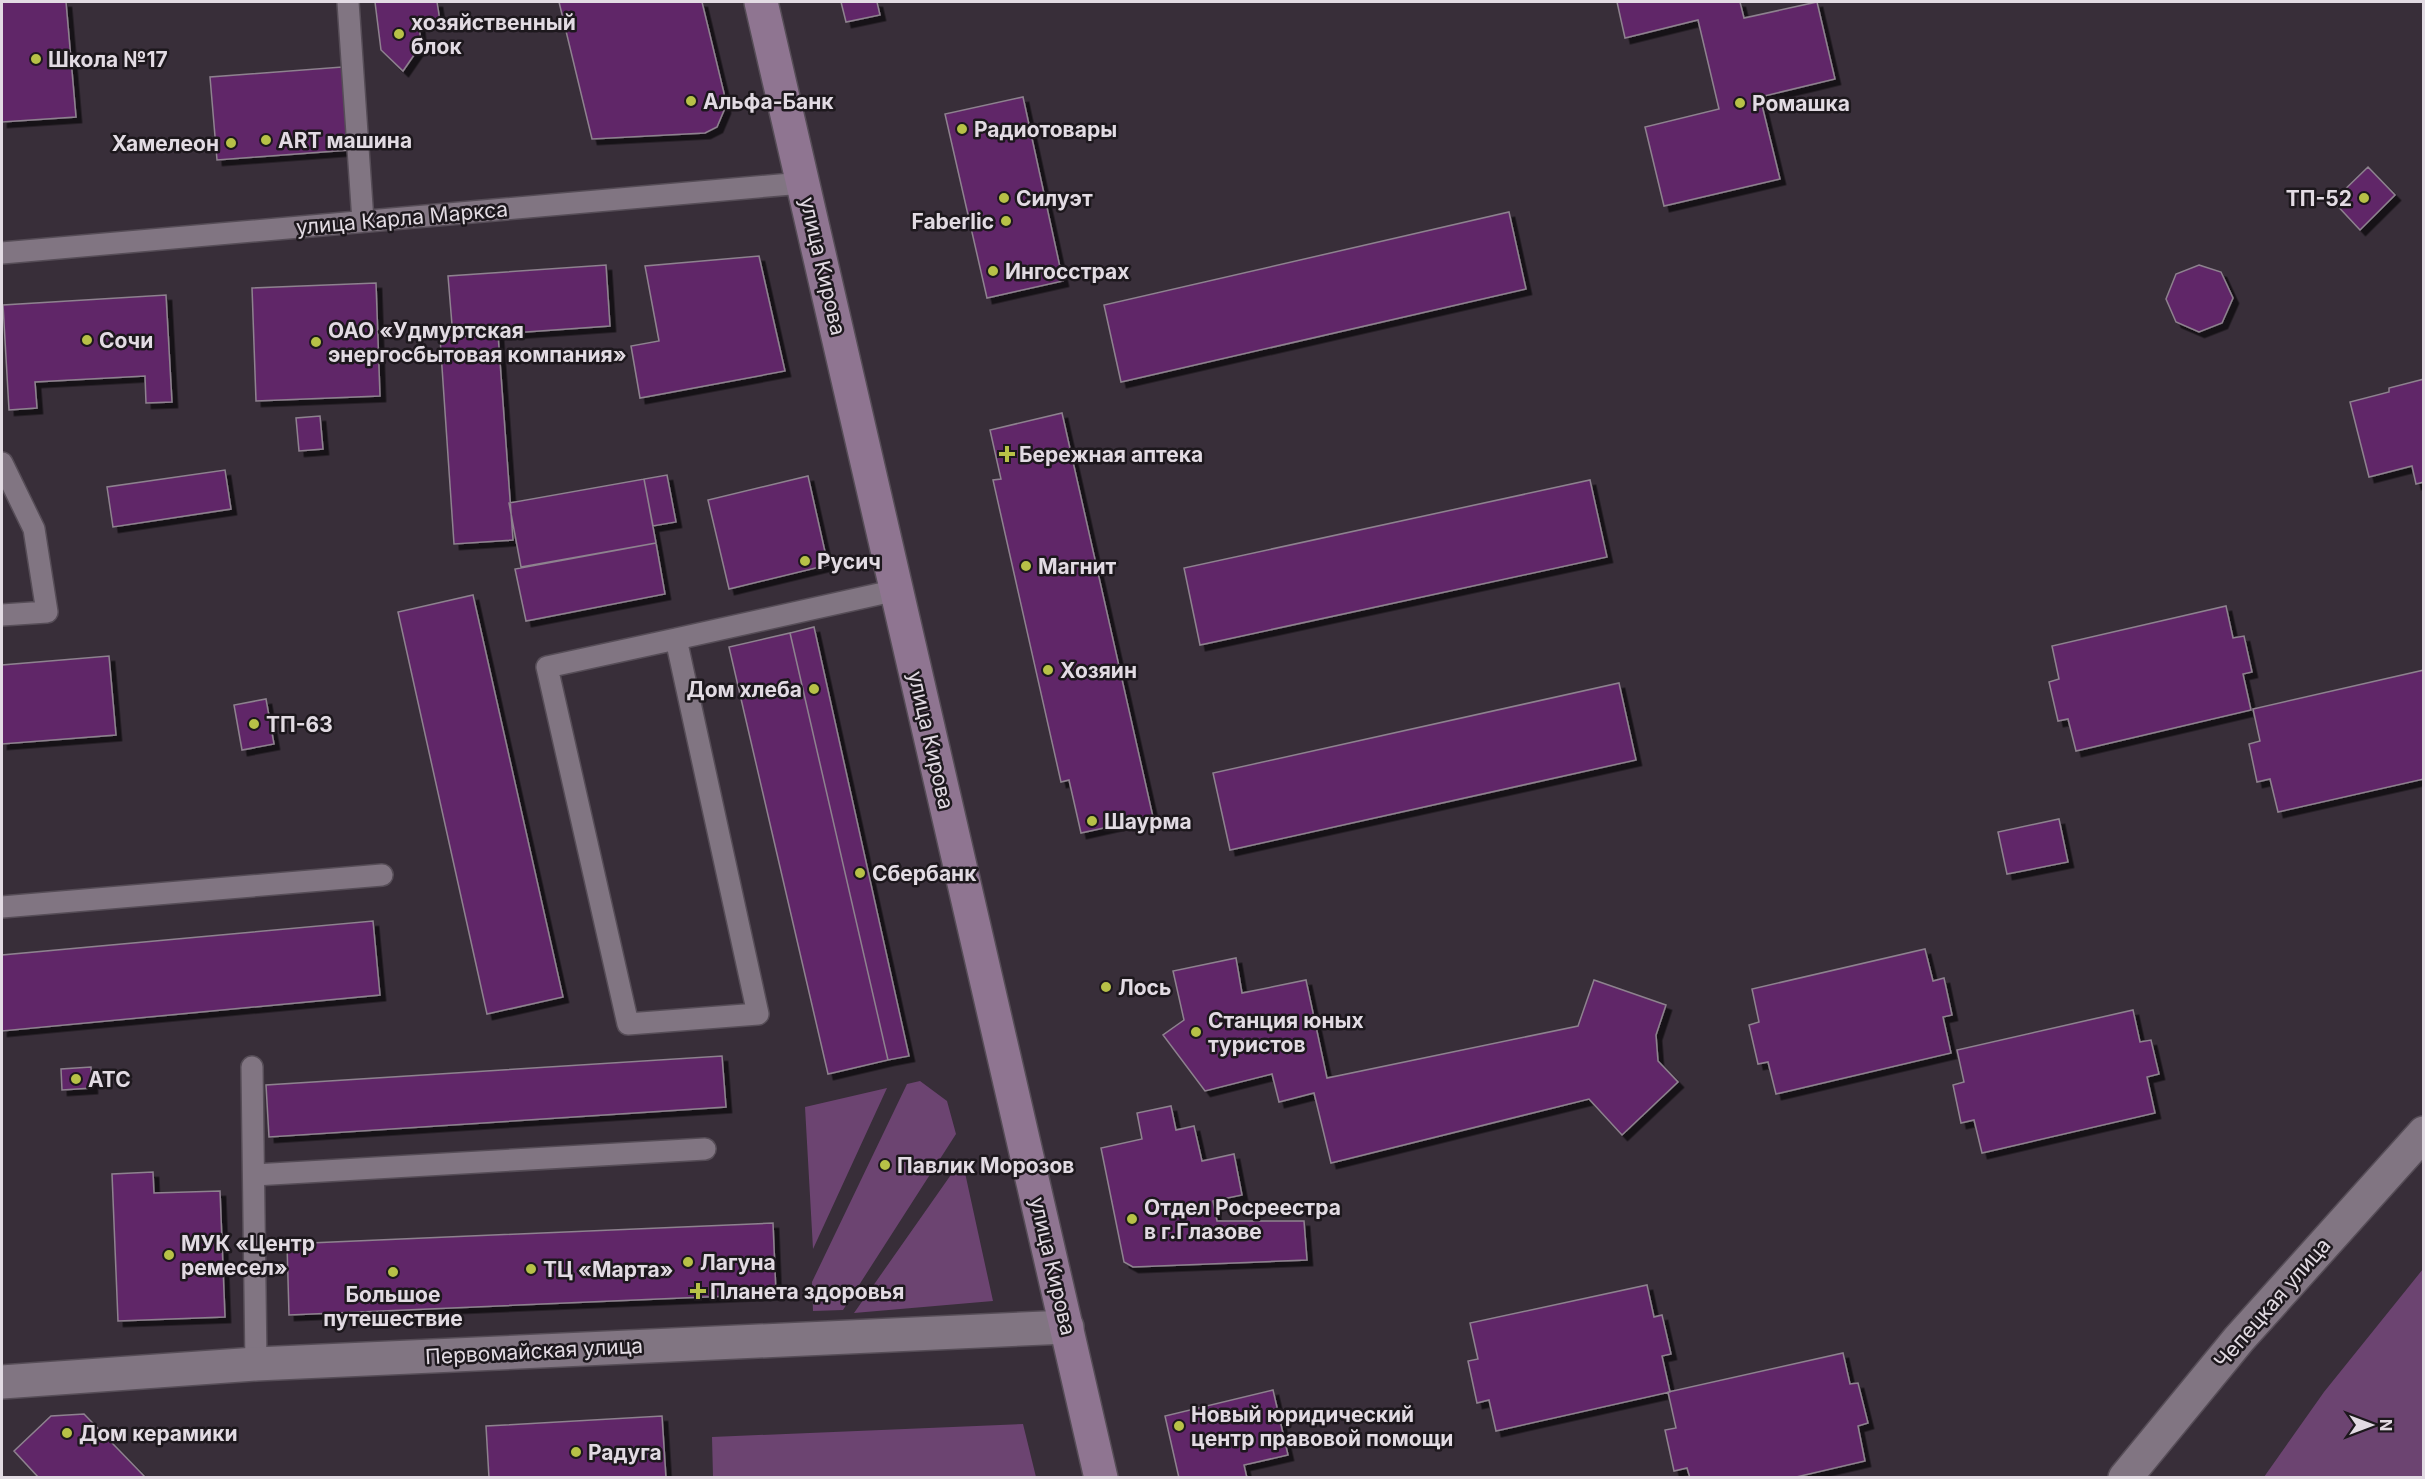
<svg xmlns="http://www.w3.org/2000/svg" width="2425" height="1479" viewBox="0 0 2425 1479" font-family="Inter,sans-serif">
	<style>
		.green { fill: #6c4471 }
		.building { fill: #612868; stroke: #8e828f; stroke-width: 1.5; filter: url(#shadow) }
		.lines { fill: none; stroke-linecap: round; stroke-linejoin: round }
		.service-casing { stroke: #564d57; stroke-width: 24 }
		.tertiary-casing { stroke: #564d57; stroke-width: 36 }
		.secondary-casing { stroke: #564d57; stroke-width: 36 }
		.service { stroke: #817582; stroke-width: 21 }
		.tertiary { stroke: #817582; stroke-width: 33 }
		.secondary { stroke: #8f7591; stroke-width: 33 }
		.poi-dot { fill: #b7c147; stroke: #1d181d; stroke-width: 2 }
		.labels { text-anchor: middle; dominant-baseline: central; stroke-width: 5; stroke-linejoin: round; paint-order: stroke }
		.poi-label { font-size: 21px; font-weight: bold; fill: #e2dbe3; stroke: #1d181d; text-anchor: start }
		.street-label { font-size: 21px; fill: #e2dbe3; stroke: #1d181d }
	</style>
	<defs>
		<filter id="shadow"><feDropShadow dx="5.5" dy="5.5" stdDeviation="0" flood-color="#0009"/></filter>
	</defs>
	<rect width="100%" height="100%" fill="#382e39"/>
	<path class="green" d="M920 1081 947 1101 956 1134 843 1310 813 1311 812 1282 907 1084Z
		M887 1088 813 1249 805 1107Z
		M962 1159 993 1301 854 1313Z
		M2423 1269V1477H2264L2324 1392Z
		M1023 1424 1036 1477H713L712 1437Z"/>
	<path class="building" d="M2 2H66L76 117 2 122Z
		M375 2H437L440 21 419 23 421 45 403 71 381 50Z
		M559 2H702L724 93 725 108 717 127 705 133 592 139Z
		M841 2H877L880 15 846 22Z
		M1617 2H1740L1744 18 1817 2 1835 79 1760 97 1780 179 1664 206 1645 127 1719 109 1698 20 1625 38Z
		M342 67 349 150 217 160 210 77Z
		M1023 97 1063 281 987 298 945 114Z
		M2368 167 2395 195 2360 230 2333 201Z
		M1509 212 1526 289 1121 382 1104 305Z
		M759 256 785 371 640 398 631 346 659 341 645 266Z
		M606 265 610 326 453 337 448 276Z
		M2199 265 2221 272 2233 298 2222 323 2199 332 2176 322 2166 299 2176 274Z
		M376 283 380 396 256 401 252 288Z
		M166 295 172 402 146 403 145 376 35 382 37 408 9 410 3 305Z
		M498 334 513 540 454 544 440 338Z
		M2424 379V482L2416 484 2412 466 2369 477 2350 402 2389 392V388Z
		M1062 413 1153 817 1081 833 1069 780 1061 782 993 480 1001 479 990 430Z
		M320 416 323 449 299 451 296 418Z
		M225 470 231 509 113 527 107 487Z
		M667 475 676 522 653 526 644 479Z
		M808 476 828 565 729 589 708 500Z
		M644 479 656 543 521 567 509 503Z
		M1590 480 1607 557 1200 645 1184 568Z
		M656 543 665 594 526 621 515 569Z
		M473 595 563 997 487 1014 398 612Z
		M2226 606 2233 638 2244 636 2252 672 2243 674 2251 710 2076 751 2068 719 2058 721 2049 682 2059 679 2052 646Z
		M814 627 909 1056 888 1060 790 633Z
		M790 633 888 1060 828 1074 729 647Z
		M109 656 116 735 2 744V665Z
		M2424 670V779L2278 812 2270 779 2257 782 2249 744 2260 741 2253 709Z
		M1619 683 1636 760 1230 850 1213 773Z
		M266 699 274 744 242 750 234 705Z
		M2059 819 2068 862 2007 874 1998 832Z
		M373 921 380 995 2 1031V955Z
		M1925 949 1933 981 1944 978 1952 1015 1943 1017 1951 1053 1776 1094 1768 1062 1758 1064 1749 1025 1759 1022 1752 989Z
		M1236 958 1242 993 1306 980 1327 1078 1578 1026 1594 980 1666 1005 1656 1035 1658 1061 1678 1082 1622 1135 1589 1099 1331 1163 1314 1093 1279 1102 1272 1074 1205 1091 1163 1035 1184 1020 1173 971Z
		M2133 1010 2140 1042 2151 1040 2159 1074 2147 1077 2155 1113 1982 1153 1974 1120 1961 1123 1953 1085 1964 1082 1957 1050Z
		M722 1056 726 1107 269 1137 266 1085Z
		M91 1067 92 1088 62 1090 61 1069Z
		M1171 1106 1176 1130 1194 1126 1202 1161 1234 1154 1242 1195 1213 1201 1217 1221H1304L1307 1260 1133 1267 1124 1262 1101 1148 1142 1139 1137 1113Z
		M153 1172 154 1193 220 1191 225 1317 118 1321 112 1174Z
		M773 1223 776 1294 289 1315 287 1244Z
		M1647 1285 1654 1317 1662 1315 1671 1354 1662 1356 1670 1392 1496 1431 1489 1400 1477 1403 1468 1361 1478 1359 1470 1323Z
		M1843 1353 1850 1384 1858 1383 1868 1423 1858 1426 1865 1461 1792 1478H1690L1687 1468 1674 1471 1665 1430 1676 1428 1668 1392Z
		M1273 1390 1288 1455 1244 1465 1247 1478H1179L1165 1416Z
		M84 1414 145 1477V1478H39L14 1451 51 1416Z
		M662 1416 666 1478H489L486 1426Z"/>
	<g class="lines">
		<defs>
			<path id="service" d="M348 2 363 221
				M2 253 803 183
				M2 463 34 529 47 612 2 615
				M676 639 547 667 628 1024 758 1014 676 639 897 590
				M2 907 382 875
				M252 1067 256 1364
				M254 1175 705 1149"/>
			<path id="tertiary" d="M2 1382 256 1364 1067 1327
				M2125 1478 2239 1339 2424 1133"/>
			<path id="secondary" d="M761 2 1101 1478"/>
		</defs>
		<use href="#service" class="service-casing"/>
		<use href="#tertiary" class="tertiary-casing"/>
		<use href="#secondary" class="secondary-casing"/>
		<use href="#service" class="service"/>
		<use href="#tertiary" class="tertiary"/>
		<use href="#secondary" class="secondary"/>
	</g>
	<g class="poi-dot">
		<circle cx="399" cy="34" r="6"/>
		<circle cx="36" cy="59" r="6"/>
		<circle cx="691" cy="101" r="6"/>
		<circle cx="1740" cy="103" r="6"/>
		<circle cx="962" cy="129" r="6"/>
		<circle cx="266" cy="140" r="6"/>
		<circle cx="231" cy="143" r="6"/>
		<circle cx="1004" cy="198" r="6"/>
		<circle cx="2364" cy="198" r="6"/>
		<circle cx="1006" cy="221" r="6"/>
		<circle cx="993" cy="271" r="6"/>
		<circle cx="87" cy="340" r="6"/>
		<circle cx="316" cy="342" r="6"/>
		<path d="M1004 445h6v6h6v6h-6v6h-6v-6h-6v-6h6z"/>
		<circle cx="805" cy="561" r="6"/>
		<circle cx="1026" cy="566" r="6"/>
		<circle cx="1048" cy="670" r="6"/>
		<circle cx="814" cy="689" r="6"/>
		<circle cx="254" cy="724" r="6"/>
		<circle cx="1092" cy="821" r="6"/>
		<circle cx="860" cy="873" r="6"/>
		<circle cx="1106" cy="987" r="6"/>
		<circle cx="1196" cy="1032" r="6"/>
		<circle cx="76" cy="1079" r="6"/>
		<circle cx="885" cy="1165" r="6"/>
		<circle cx="1132" cy="1219" r="6"/>
		<circle cx="169" cy="1255" r="6"/>
		<circle cx="688" cy="1262" r="6"/>
		<circle cx="531" cy="1269" r="6"/>
		<circle cx="393" cy="1272" r="6"/>
		<path d="M695 1282h6v6h6v6h-6v6h-6v-6h-6v-6h6z"/>
		<circle cx="1179" cy="1426" r="6"/>
		<circle cx="67" cy="1433" r="6"/>
		<circle cx="576" cy="1452" r="6"/>
	</g>
	<g class="labels">
		<g class="poi-label">
			<text x="411" y="22">хозяйственный<tspan x="411" dy="24">блок</tspan></text>
			<text x="48" y="59">Школа №17</text>
			<text x="703" y="101">Альфа-Банк</text>
			<text x="1752" y="103">Ромашка</text>
			<text x="974" y="129">Радиотовары</text>
			<text x="278" y="140">ART машина</text>
			<text x="219" y="143" text-anchor="end">Хамелеон</text>
			<text x="1016" y="198">Силуэт</text>
			<text x="2352" y="198" text-anchor="end">ТП-52</text>
			<text x="994" y="221" text-anchor="end">Faberlic</text>
			<text x="1005" y="271">Ингосстрах</text>
			<text x="328" y="330">ОАО «Удмуртская<tspan x="328" dy="24">энергосбытовая компания»</tspan></text>
			<text x="99" y="340">Сочи</text>
			<text x="1019" y="454">Бережная аптека</text>
			<text x="817" y="561">Русич</text>
			<text x="1038" y="566">Магнит</text>
			<text x="1060" y="670">Хозяин</text>
			<text x="802" y="689" text-anchor="end">Дом хлеба</text>
			<text x="266" y="724">ТП-63</text>
			<text x="1104" y="821">Шаурма</text>
			<text x="872" y="873">Сбербанк</text>
			<text x="1118" y="987">Лось</text>
			<text x="1208" y="1020">Станция юных<tspan x="1208" dy="24">туристов</tspan></text>
			<text x="88" y="1079">АТС</text>
			<text x="897" y="1165">Павлик Морозов</text>
			<text x="1144" y="1207">Отдел Росреестра<tspan x="1144" dy="24">в г.Глазове</tspan></text>
			<text x="181" y="1243">МУК «Центр<tspan x="181" dy="24">ремесел»</tspan></text>
			<text x="700" y="1262">Лагуна</text>
			<text x="543" y="1269">ТЦ «Марта»</text>
			<text x="710" y="1291">Планета здоровья</text>
			<text x="393" y="1294" text-anchor="middle">Большое<tspan x="393" dy="24">путешествие</tspan></text>
			<text x="1191" y="1414">Новый юридический<tspan x="1191" dy="24">центр правовой помощи</tspan></text>
			<text x="79" y="1433">Дом керамики</text>
			<text x="588" y="1452">Радуга</text>
		</g>
		<g class="street-label">
			<text transform="translate(402 218) rotate(-5)">улица Карла Маркса</text>
			<text transform="translate(823 266) rotate(77)">улица Кирова</text>
			<text transform="translate(931 740) rotate(77)">улица Кирова</text>
			<text transform="translate(1053 1266) rotate(77)">улица Кирова</text>
			<text transform="translate(2272 1303) rotate(-49)">Чепецкая улица</text>
			<text transform="translate(534 1351) rotate(-3)">Первомайская улица</text>
		</g>
	</g>
	<rect width="2425" height="1479" fill="none" stroke="#e2dbe3" stroke-width="6"/>
	<g transform="translate(2371 1425) rotate(90)" stroke="#1d181d" stroke-width="4.5" paint-order="stroke">
	<path d="M0-4.5L10 22L0 15L-10 22Z" fill="#e2dbe3"/>
	<text y="-9" font-size="16" font-weight="bold" text-anchor="middle" fill="#e2dbe3">N</text>
	</g>
</svg>
